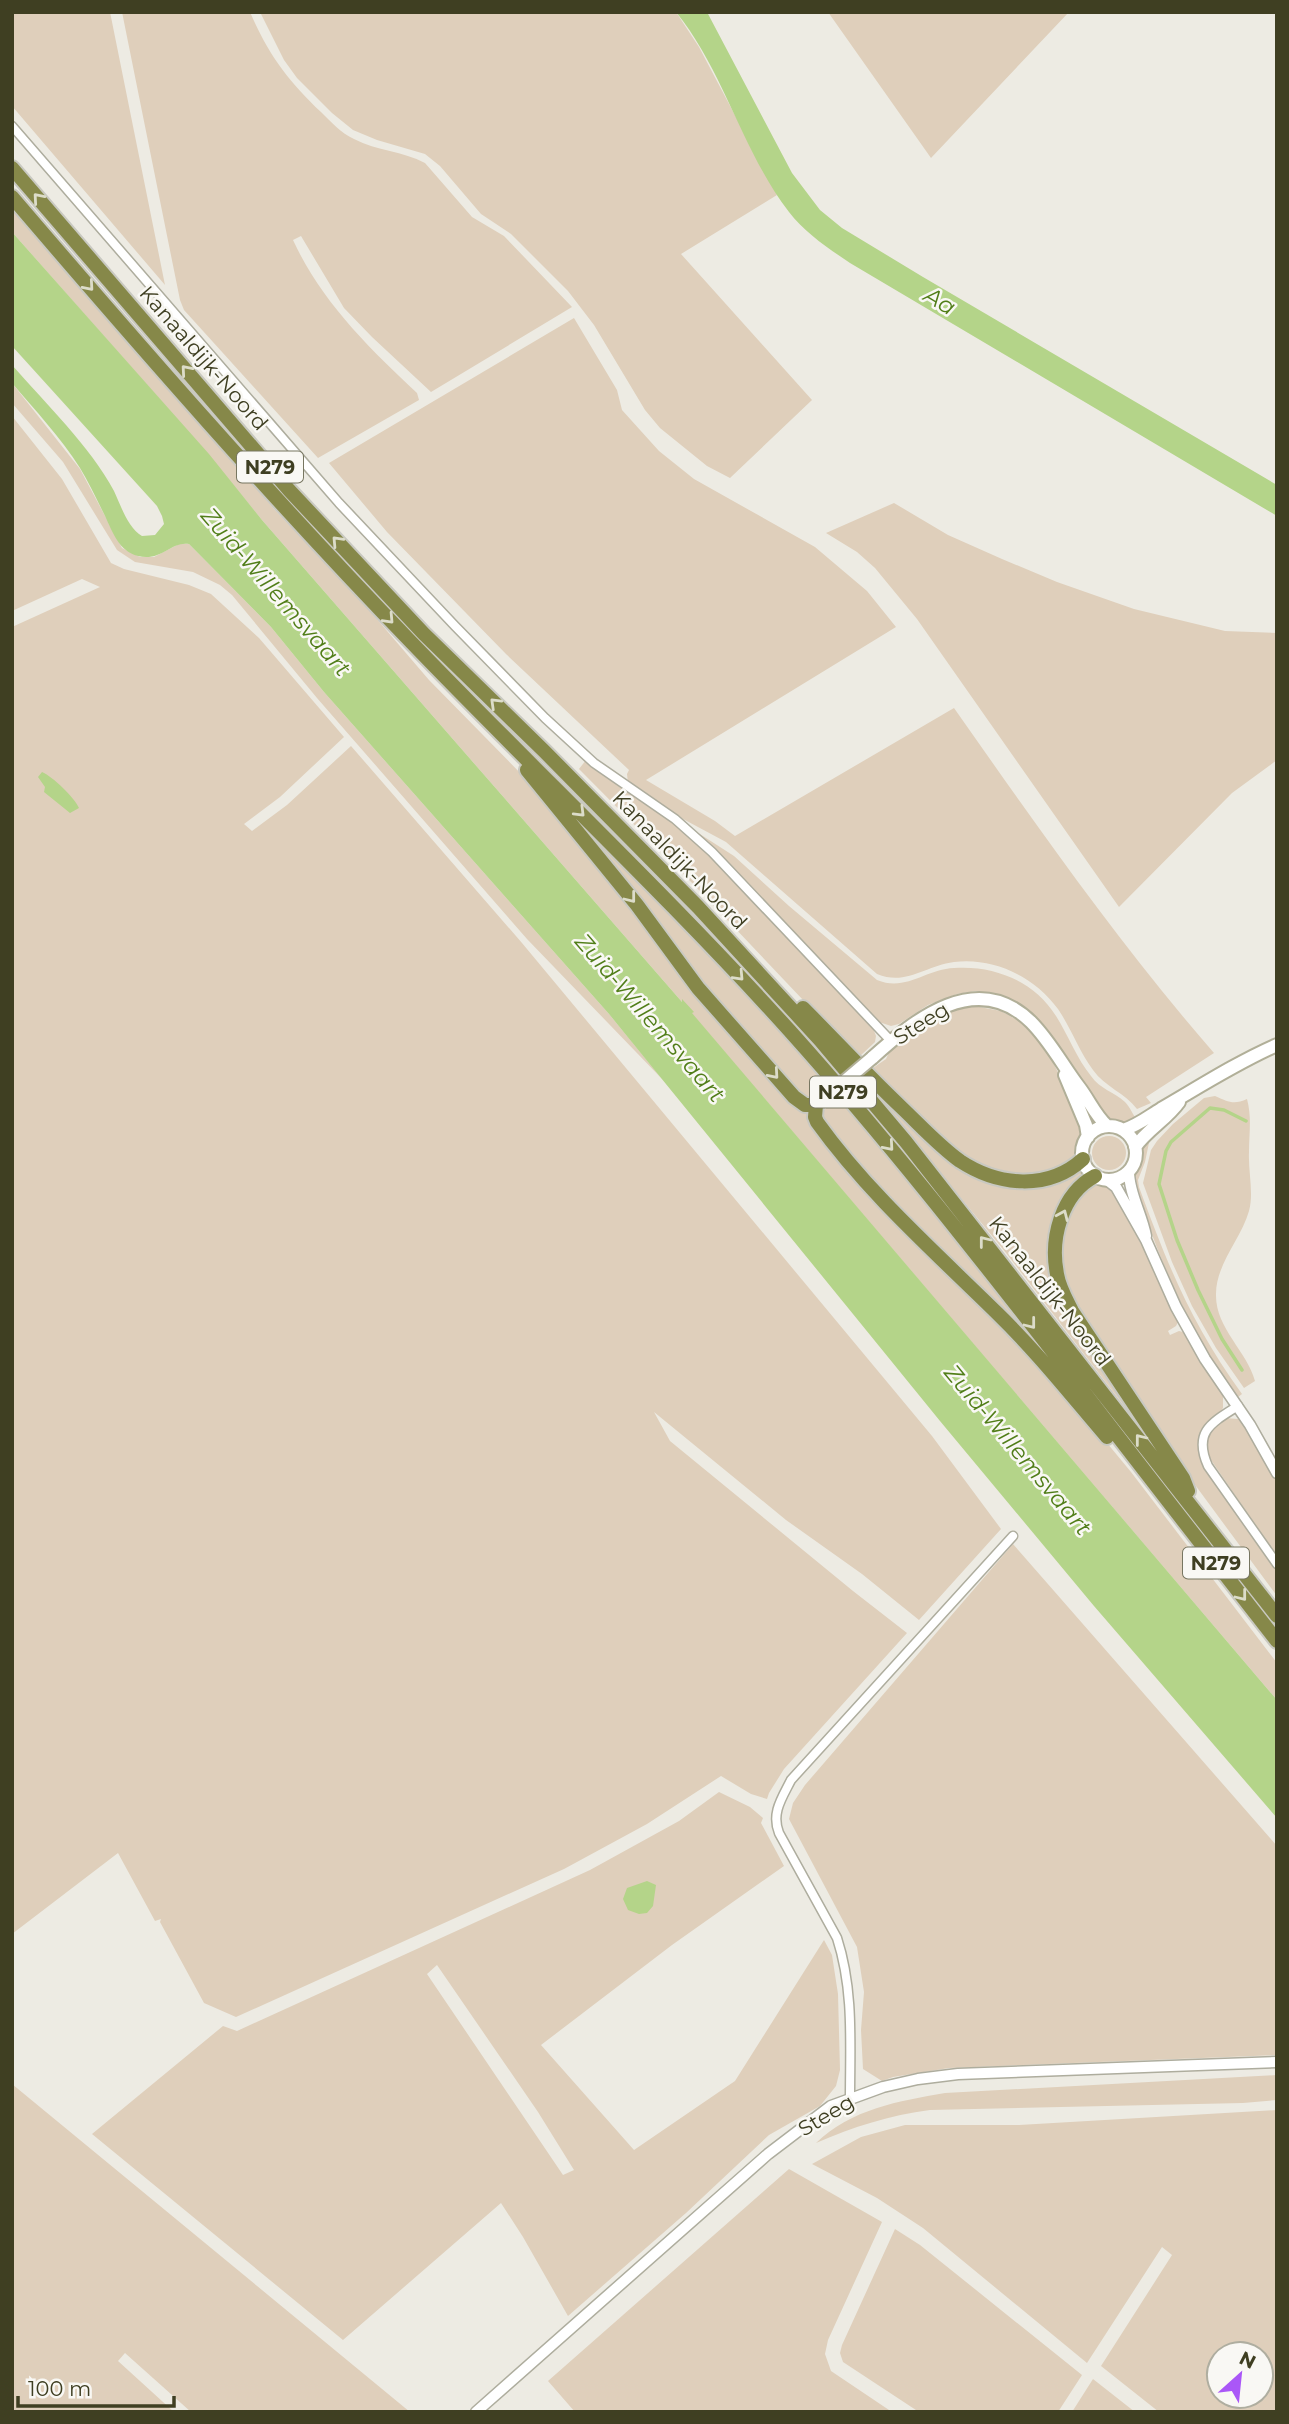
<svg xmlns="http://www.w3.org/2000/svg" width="1289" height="2424" viewBox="0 0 1289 2424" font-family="Montserrat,sans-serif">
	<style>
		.green { fill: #dfcfbb; fill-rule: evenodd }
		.water { fill: #b4d489 }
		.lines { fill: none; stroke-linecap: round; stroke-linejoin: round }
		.stream { stroke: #b4d489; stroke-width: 3.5 }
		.minor-casing { stroke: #aead9e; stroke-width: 11 }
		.tertiary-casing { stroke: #aead9e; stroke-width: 13 }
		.secondary-casing { stroke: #b1af98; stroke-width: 16 }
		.trunk-casing { stroke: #c9c9c1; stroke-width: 18 }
		.minor { stroke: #fff; stroke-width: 8 }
		.tertiary { stroke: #fff; stroke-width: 10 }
		.secondary { stroke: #fff; stroke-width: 12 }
		.trunk { stroke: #868849; stroke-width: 14 }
		.secondary-bridge-casing { stroke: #b1af98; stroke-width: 16; stroke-linecap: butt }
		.secondary-bridge { stroke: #fff; stroke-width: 12 }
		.oneway { stroke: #dcdcc9 }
		.labels { text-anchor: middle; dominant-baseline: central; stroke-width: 5; stroke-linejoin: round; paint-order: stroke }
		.shield { fill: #f9f8f4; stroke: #777661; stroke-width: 2 }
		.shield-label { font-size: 19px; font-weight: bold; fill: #3f3f22 }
		.street-label { font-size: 21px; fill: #3f3f22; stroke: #f9f8f4 }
		.water-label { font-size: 23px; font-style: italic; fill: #517e19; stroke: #f9f8f4 }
	</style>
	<rect width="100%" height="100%" fill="#edebe3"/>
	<path class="green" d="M12 12H110L165 285 12 106Z
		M122 12H250C268 54 288 81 321 112 331 122 341 133 354 139 377 151 403 151 425 163L472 217 504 236 572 307 431 392 372 337 344 308 301 236 293 240C321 301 368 347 417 393L419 400 318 458 184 310 180 300Z
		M260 12H676L699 47 777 195 681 254 812 400 730 478 707 466 660 428 645 410 594 325 568 291 511 234 481 214 440 166 425 154 377 140 353 130 332 113 297 78 284 60Z
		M828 12H1069L931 158Z
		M12 209 274 509 370 611 429 680 529 782 808 1110 811 1119 1064 1391 1131 1472 1277 1663V1700L682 1002 262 520 208 454 12 232Z
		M574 318 617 390 622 410 659 451 694 479 815 547 867 591 896 627 646 780 715 821 735 836 954 708C1037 826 1119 944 1214 1053L1146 1097 1151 1103 1137 1109C1125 1093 1105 1087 1093 1070 1079 1051 1071 1028 1058 1009 1035 977 994 957 954 962 925 966 906 986 877 974L726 842 670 812 628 783 627 774 629 770 506 654 387 532 329 463Z
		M12 383 80 469 122 548 140 557H154L179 544H189L271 627 324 692 609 1014 663 1080 527 939 317 698 232 595 220 585 193 572 135 562 117 550 63 462 12 403Z
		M12 416 62 479 111 563 124 569 189 585 211 594 259 638 344 737 280 797 244 824 252 831 287 805 351 746 522 943 932 1436 1001 1529 919 1620 862 1574 786 1520 654 1412 670 1441 853 1591 907 1633 784 1769 769 1793 767 1799 751 1794 721 1776 647 1824 564 1869 236 2017 204 2003 160 1922 161 1919 155 1921 118 1853 12 1934V627L100 587 82 579 12 611Z
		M894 503 948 535 1002 559 1057 582 1134 609 1225 631 1277 633V760L1232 793 1119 907 917 619 875 568 857 552 826 533Z
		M586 760 669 820 705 850 873 1028 876 1036 875 1042 858 1058 696 887 579 769Z
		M555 797 670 912 827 1084 811 1095 812 1097 801 1095 701 985Z
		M692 829 734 856 789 906 877 980C906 992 926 969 954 968 994 965 1034 981 1056 1016 1068 1035 1077 1059 1091 1076 1100 1089 1114 1092 1125 1102 1130 1107 1133 1115 1137 1120L1125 1124 1103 1116 1044 1025 1023 1006 1003 996 976 991 957 994 928 1005 899 1024 891 1026 879 1022Z
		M974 1006 1001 1011 1019 1021 1035 1036 1050 1056 1080 1118 1082 1134 1076 1156 1051 1174 1010 1177 962 1156 870 1070 886 1059 891 1048 926 1022 949 1011Z
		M851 1064 990 1180 1082 1168 1086 1175 1074 1187 1053 1270 1148 1437 1006 1253Z
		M1215 1096C1228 1102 1234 1105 1247 1099 1252 1118 1249 1133 1249 1152 1248 1171 1254 1193 1249 1211 1241 1239 1216 1264 1216 1294 1215 1328 1247 1351 1255 1381L1244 1388 1216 1348 1192 1306 1172 1262 1143 1183 1151 1150 1157 1141 1173 1124 1204 1098Z
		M838 1097 971 1258 1054 1366 888 1200 822 1119V1109L824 1110Z
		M1092 1153a17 17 0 1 1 34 0a17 17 0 1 1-34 0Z
		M1150 1138 1145 1162 1138 1180 1139 1187C1168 1266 1192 1325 1242 1394L1238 1397C1187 1329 1162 1264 1134 1186 1133 1173 1142 1147 1150 1138Z
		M1095 1183 1102 1184 1114 1193 1147 1255 1178 1322 1176 1326 1168 1331 1170 1335 1179 1331 1183 1332 1223 1394V1408C1209 1427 1194 1430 1200 1457L1277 1569V1596L1159 1436 1068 1294 1059 1250 1070 1208 1091 1184Z
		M1225 1418 1238 1419 1244 1423 1277 1483V1557L1207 1454C1205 1437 1212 1428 1225 1418Z
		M1013 1544 1277 1846V2055L949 2068 893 2077 882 2081 863 2069 861 2030 864 1992 857 1947 789 1819 793 1803 805 1785Z
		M719 1792 750 1807 763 1818 761 1823 784 1866 672 1945 541 2045 634 2150 735 2081 824 1940 832 1955 838 1994 840 2070 836 2086 820 2106 769 2135 686 2213 568 2316 523 2237 501 2203 343 2340 92 2134 223 2026 237 2031 590 1870 679 1821ZM437 1965 538 2112 574 2170 563 2175 427 1974Z
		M1277 2075V2100L1243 2103 930 2110C890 2115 853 2127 816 2143 851 2109 899 2101 945 2093Z
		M12 2084 410 2412H191L125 2353 118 2361 174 2412H12Z
		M1277 2110V2412H1159L1101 2366 1172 2255 1162 2247 1087 2363 923 2228 877 2198 812 2164 861 2137 905 2125H1019ZM1261 2354V2396H1219V2354Z
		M789 2169 882 2222 828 2340 825 2354 831 2371 892 2412H575L548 2381Z
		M895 2229 920 2245 1082 2375 1058 2412H919L843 2362 840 2353 842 2345Z
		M1093 2379 1135 2412H1072Z"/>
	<path class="water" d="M676 12H707L792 173 820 210 842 228 923 277 1277 485V516L850 263C828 248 805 233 789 212 742 151 724 71 676 12Z
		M12 232 209 454 262 520 682 1002V999L694 1012 692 1013 1277 1700V1818L1094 1606 940 1421 609 1014 324 692 271 627 189 544C171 541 161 562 138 556 119 551 113 533 105 516 97 500 89 483 80 468 61 438 35 410 12 383V365C46 404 90 446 114 491 121 506 128 528 142 536L155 535 164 524 162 516 157 506 12 346Z
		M42 772C52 776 75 798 79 808L70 813 44 792 45 787 38 777Z
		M647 1881 656 1885 653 1906 647 1913 639 1914 628 1910 623 1899 627 1888Z"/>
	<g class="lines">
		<path class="stream" d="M1242 1370 1222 1339 1198 1290 1177 1240 1159 1184 1166 1151 1171 1142 1210 1108 1224 1110 1246 1121"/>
		<defs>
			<path id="minor" d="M12 126 339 503 455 626 545 718 594 763 675 819 712 852 891 1041
				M1238 1406C1211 1423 1193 1432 1208 1466L1277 1564
				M850 2098C850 2044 854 1990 837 1938L779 1833C771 1813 782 1798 791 1780L1013 1536"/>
			<path id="tertiary" d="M1129 1172C1129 1193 1142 1214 1146 1236
				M1107 1180 1116 1187 1146 1240 1176 1307 1205 1359 1250 1425 1277 1473
				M476 2412 768 2154 831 2106 883 2087 918 2079 958 2074 1277 2062"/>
			<path id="secondary" d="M872 1058C915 1019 977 969 1031 1022 1050 1041 1063 1066 1079 1087 1089 1100 1095 1115 1107 1126
				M1065 1075 1086 1125 1088 1137
				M1082 1153a27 27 0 1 1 54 0a27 27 0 1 1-54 0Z
				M1123 1130C1137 1126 1148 1117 1161 1109 1199 1087 1236 1063 1277 1045
				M1135 1147C1148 1129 1167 1119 1179 1102"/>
			<path id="trunk" d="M12 168 289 490 424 634 544 751 698 907 820 1040 906 1142 1277 1616
				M12 197C142 349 273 499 412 643 537 773 668 896 789 1030 886 1138 975 1252 1064 1366 1134 1458 1206 1550 1277 1641
				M527 770 637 905 698 988 794 1097 805 1105H816L815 1117 817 1122C868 1193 935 1252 997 1313 1037 1352 1071 1395 1107 1437
				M803 1008C836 1041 867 1075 901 1107 920 1125 939 1146 960 1161 998 1186 1048 1191 1083 1159
				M1095 1176C1061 1194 1050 1239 1057 1274 1059 1287 1066 1299 1072 1311L1183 1478 1188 1491"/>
		</defs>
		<use href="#minor" class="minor-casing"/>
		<use href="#tertiary" class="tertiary-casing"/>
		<use href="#secondary" class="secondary-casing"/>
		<use href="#trunk" class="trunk-casing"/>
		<use href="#minor" class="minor"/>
		<use href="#tertiary" class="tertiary"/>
		<use href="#secondary" class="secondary"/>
		<use href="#trunk" class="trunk"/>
		<defs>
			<path id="secondary-bridge" d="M826 1097 872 1058"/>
		</defs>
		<use href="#secondary-bridge" class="secondary-bridge-casing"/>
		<use href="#secondary-bridge" class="secondary-bridge"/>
	</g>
	<defs><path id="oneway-chevron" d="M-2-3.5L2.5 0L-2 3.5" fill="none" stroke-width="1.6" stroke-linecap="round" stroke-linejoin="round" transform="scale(1.75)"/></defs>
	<g class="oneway">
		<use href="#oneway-chevron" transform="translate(38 198) rotate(-131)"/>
		<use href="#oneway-chevron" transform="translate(89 286) rotate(49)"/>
		<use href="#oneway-chevron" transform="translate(186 370) rotate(-131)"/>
		<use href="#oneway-chevron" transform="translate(337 541) rotate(-133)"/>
		<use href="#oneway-chevron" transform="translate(389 619) rotate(47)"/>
		<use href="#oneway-chevron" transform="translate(495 703) rotate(-136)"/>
		<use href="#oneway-chevron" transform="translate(580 812) rotate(45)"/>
		<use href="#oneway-chevron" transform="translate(631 898) rotate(52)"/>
		<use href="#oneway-chevron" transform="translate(739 976) rotate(47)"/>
		<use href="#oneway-chevron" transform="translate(774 1074) rotate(49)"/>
		<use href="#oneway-chevron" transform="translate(889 1146) rotate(49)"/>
		<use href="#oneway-chevron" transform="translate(1063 1215) rotate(-66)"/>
		<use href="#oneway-chevron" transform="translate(984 1241) rotate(-128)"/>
		<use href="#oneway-chevron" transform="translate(1031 1324) rotate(52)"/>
		<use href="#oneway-chevron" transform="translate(1140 1439) rotate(-128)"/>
		<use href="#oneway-chevron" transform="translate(1242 1596) rotate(52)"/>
	</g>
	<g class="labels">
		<g class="shield">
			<rect x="237" y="451.5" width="66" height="31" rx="5"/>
			<rect x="810" y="1076.5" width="66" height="31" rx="5"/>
			<rect x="1183" y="1547.5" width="66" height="31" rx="5"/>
		</g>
		<g class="shield-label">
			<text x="270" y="467">N279</text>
			<text x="843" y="1092">N279</text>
			<text x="1216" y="1563">N279</text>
		</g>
		<g class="street-label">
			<text transform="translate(204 358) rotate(49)">Kanaaldijk-Noord</text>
			<text transform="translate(680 860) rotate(46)">Kanaaldijk-Noord</text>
			<text transform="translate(921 1023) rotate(-32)">Steeg</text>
			<text transform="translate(1050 1291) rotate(52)">Kanaaldijk-Noord</text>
			<text transform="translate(826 2115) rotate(-31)">Steeg</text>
		</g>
		<g class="water-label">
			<text transform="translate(940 301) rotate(31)">Aa</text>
			<text transform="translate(276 592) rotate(49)">Zuid-Willemsvaart</text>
			<text transform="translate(650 1018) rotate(49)">Zuid-Willemsvaart</text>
			<text transform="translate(1018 1450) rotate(50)">Zuid-Willemsvaart</text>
		</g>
	</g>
	<rect width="1289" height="2424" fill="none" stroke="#3f3f22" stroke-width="28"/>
	<g transform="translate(1240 2375) rotate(27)"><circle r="33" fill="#f9f8f4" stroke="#afaea0" stroke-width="2"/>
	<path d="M0-5L12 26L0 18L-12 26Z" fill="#aa57f7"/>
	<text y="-10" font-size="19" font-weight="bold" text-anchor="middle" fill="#3f3f22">N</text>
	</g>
	<path d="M18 2396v10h156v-10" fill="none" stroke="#3f3f22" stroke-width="3.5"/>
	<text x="28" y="2396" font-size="21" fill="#3f3f22" stroke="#f9f8f4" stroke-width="5" paint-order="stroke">100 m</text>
</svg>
